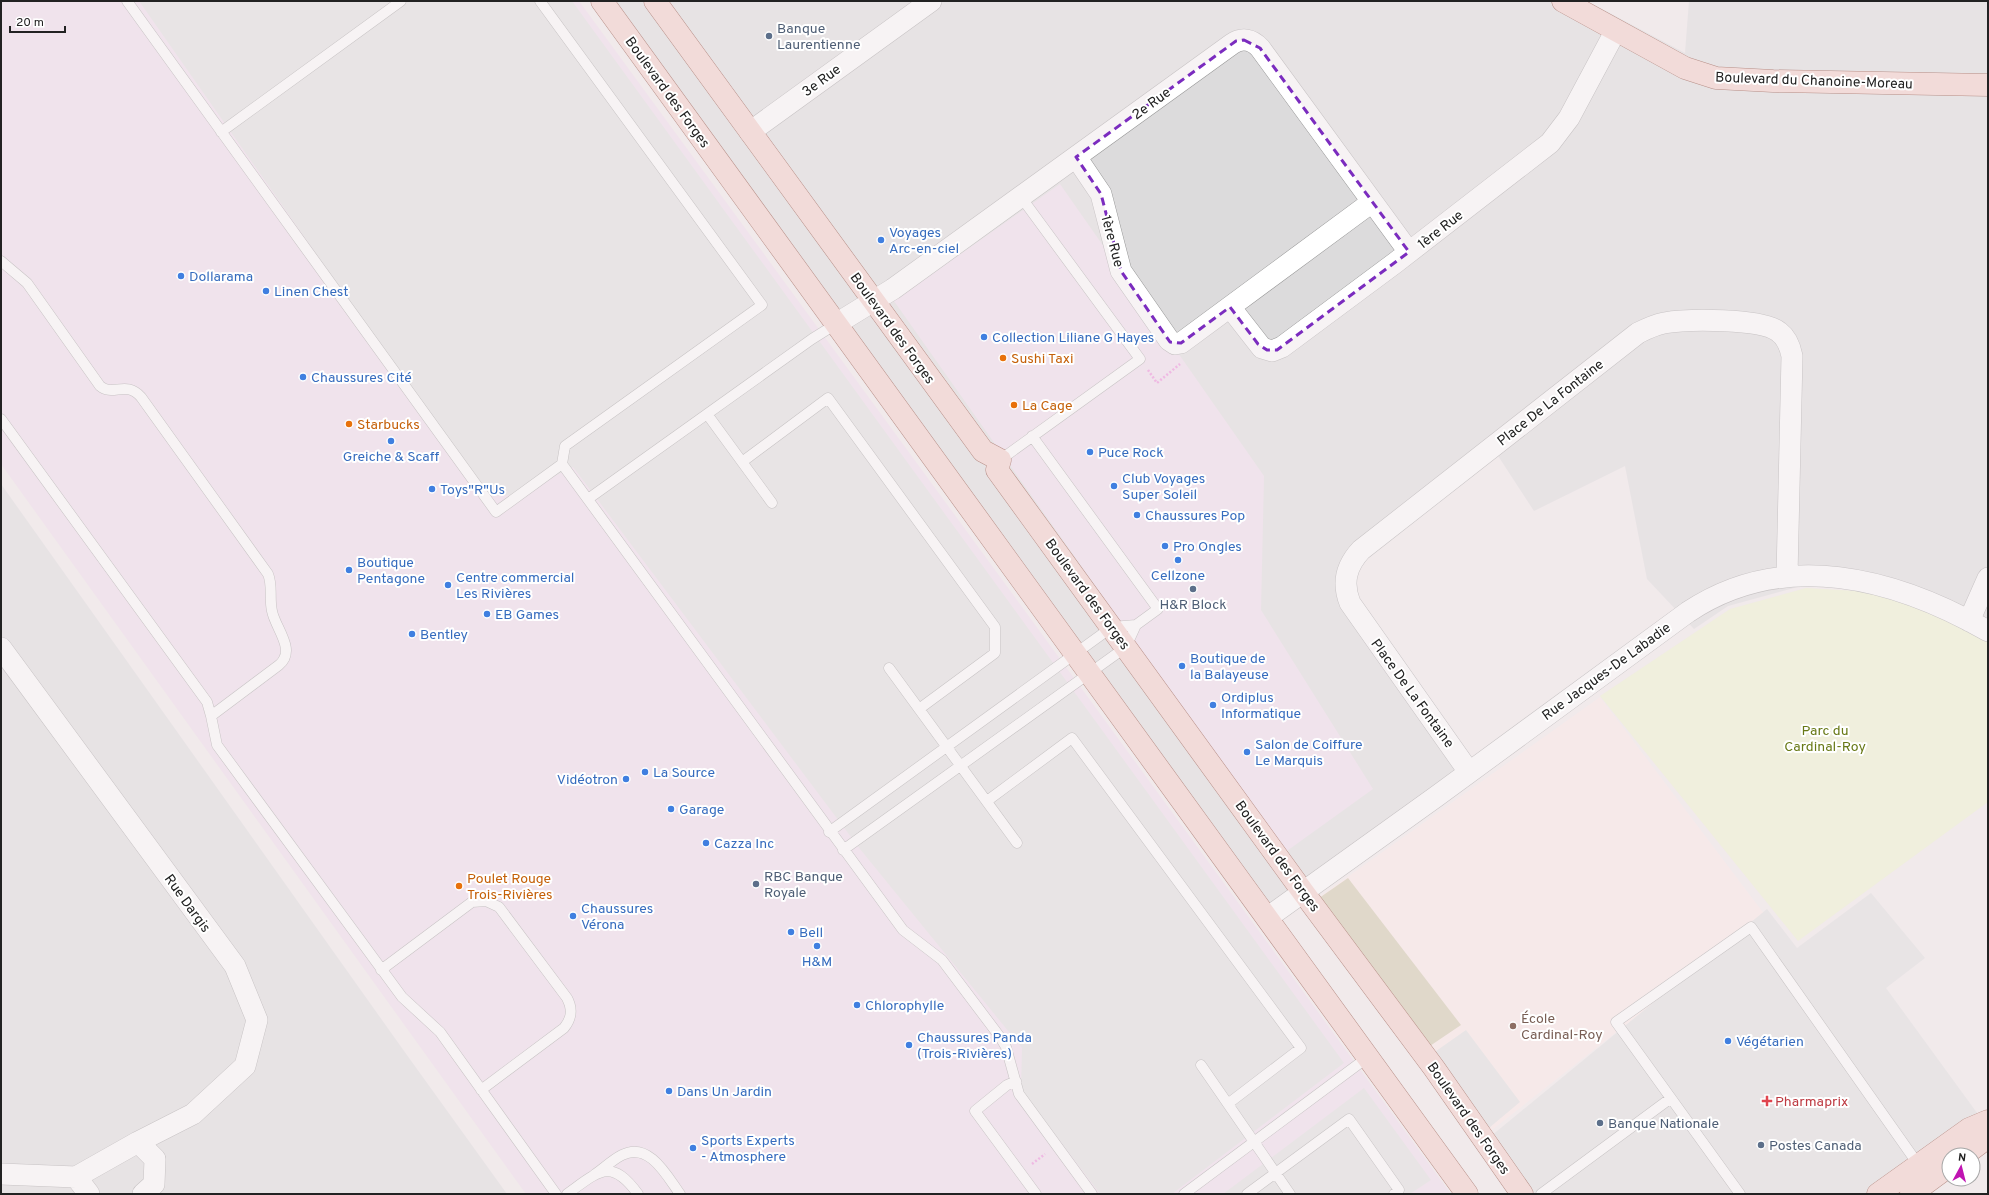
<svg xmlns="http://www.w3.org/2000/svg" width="1989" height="1195" font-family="Overpass,sans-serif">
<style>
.residential{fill:#dcdbdc}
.commercial{fill:#f0dbed}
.education{fill:#fde9e7}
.forest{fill:#ccc3a2}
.park{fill:#eff5cc}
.parking{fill:#dedede}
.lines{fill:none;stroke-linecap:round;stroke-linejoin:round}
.lane-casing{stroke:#969696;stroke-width:11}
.street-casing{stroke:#969696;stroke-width:22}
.secondary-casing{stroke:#722310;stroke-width:23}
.path{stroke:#ed7ed9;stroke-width:2.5;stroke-dasharray:2 2;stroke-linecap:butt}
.lane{stroke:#fff;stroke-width:10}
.street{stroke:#fff;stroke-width:21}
.secondary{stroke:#f4cbc4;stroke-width:22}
.marked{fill:none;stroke:#7b2cbf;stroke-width:3;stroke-dasharray:8 5;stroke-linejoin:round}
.service-dot{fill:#5c6f8a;stroke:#fff;stroke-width:1.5}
.shop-dot{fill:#3f7fe0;stroke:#fff;stroke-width:1.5}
.food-dot{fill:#e8710a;stroke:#fff;stroke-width:1.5}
.education-dot{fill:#8d6e63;stroke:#fff;stroke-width:1.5}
.health-dot{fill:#e0444e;stroke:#fff;stroke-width:1.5}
.labels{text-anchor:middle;stroke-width:4;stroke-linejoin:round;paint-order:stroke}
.service-label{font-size:14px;fill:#4e5e75;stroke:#fff;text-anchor:start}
.street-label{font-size:14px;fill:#222;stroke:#fff}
.shop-label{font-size:14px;fill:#366cbe;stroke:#fff;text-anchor:start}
.food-label{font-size:14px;fill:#c56008;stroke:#fff;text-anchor:start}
.park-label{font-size:14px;fill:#687917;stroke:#fff}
.education-label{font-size:14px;fill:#785e54;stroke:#fff;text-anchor:start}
.health-label{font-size:14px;fill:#be3a42;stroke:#fff;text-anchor:start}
</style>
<rect width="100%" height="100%" fill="#f1eaeb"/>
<!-- residential -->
<path class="residential" d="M610,1H1587L1685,53L1689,1H1988V625L1876,590L1805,585L1728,606L1694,629L1647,579L1625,466L1534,511L1489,442L1346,559L1338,598L1465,765L1260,918Z
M1,484L404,1051L507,1194H1Z"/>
<!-- commercial -->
<path class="commercial" d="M1,1H579L1451,1194H526L1,464Z
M1060,184L1264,476L1261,610L1373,789L1284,853L894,301Z"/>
<!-- education -->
<path class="education" d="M1600,697L1765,915L1483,1137L1311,903Z"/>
<!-- forest -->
<path class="forest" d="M1348,878L1461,1025L1421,1052L1312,903Z"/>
<!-- park -->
<path class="park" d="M1806,588L1875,592L1988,630V802L1798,941L1600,696L1730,609Z"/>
<!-- parking -->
<path class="parking" d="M139,1H572L1344,1063L1172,1194H1100L1021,1089L1022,1048L860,849L573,467L516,495L486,496Z
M1871,893L1925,958L1886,988L1988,1128L1967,1155H1949L1913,1194H1524L1485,1141L1767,909L1797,948Z
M1466,1030L1520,1102L1483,1133L1429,1056Z
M1364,1088L1431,1180L1410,1194H1223Z"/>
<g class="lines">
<defs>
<path id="lane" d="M127,1L496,512L562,464L565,446L762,305L540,1
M221,132L401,1
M1,261L27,283L100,386C113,397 126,380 141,397L268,574C273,586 269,598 272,611C275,628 297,650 279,665L211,716L217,745L402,997L440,1032L556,1194
M707,414L772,503
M1,419L207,702L211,716
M1000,460L1140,359L1021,197
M742,462L828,398L995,627V653L919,709
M562,464L903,930L942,960L1000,1037L1006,1047L1019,1094L1092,1194
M588,499L812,339L836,324
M889,668L1017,843
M987,801L1072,738L1301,1048L1229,1103
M829,832L1112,627L1136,625
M843,850L1126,647L1136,625L1158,609L1032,436
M381,970L472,902L486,901L499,907L567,998C573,1009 572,1018 564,1028L481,1090
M1201,1065L1290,1194
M1016,1081L1007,1085L975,1111L1036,1194
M594,1175C603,1169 612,1160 622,1155C649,1141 667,1176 680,1194
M567,1194C599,1171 611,1157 638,1194
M1184,1194L1368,1057
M1247,1194L1349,1119L1399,1190L1394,1194
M1541,1194L1671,1098
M1740,1194L1616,1022L1751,927L1920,1167"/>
<path id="street" d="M750,132L931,1
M1076,157L1101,194L1121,271L1169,340L1175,344L1181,343L1372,202
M1230,307L1262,348L1272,351L1282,347L1395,263L1550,143L1569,118L1616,30
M836,324L893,289L1232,44C1242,37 1252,39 1260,48L1409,252
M1969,621L1988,578
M1,648L235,966L257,1020L245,1066L193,1114L138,1142L76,1177L1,1174
M1469,772L1350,603C1342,583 1346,566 1361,550L1638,333C1646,329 1654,325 1664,323C1687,319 1762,318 1779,332C1787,338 1790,346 1792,356L1787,576
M1267,918L1437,796L1688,612C1784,548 1895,578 1988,631
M138,1142L155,1159L154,1184L143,1194
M76,1177L89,1194"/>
<path id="secondary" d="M602,1L1467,1194
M655,1L983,451L1000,460L997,470L1303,892L1434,1068L1522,1194
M1563,1L1685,68L1716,78L1773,81L1988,85
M1964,1155L1980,1143L1988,1134
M1878,1194L1969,1129L1988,1121
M1911,1194L1949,1166"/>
</defs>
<!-- lane casing -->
<use href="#lane" class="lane-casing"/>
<!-- street casing -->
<use href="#street" class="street-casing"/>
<!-- secondary casing -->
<use href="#secondary" class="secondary-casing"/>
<!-- path -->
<path class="path" d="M1148,370L1157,383L1180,364
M1032,1164L1045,1154"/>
<!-- lane -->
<use href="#lane" class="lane"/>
<!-- street -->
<use href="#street" class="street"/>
<!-- secondary -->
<use href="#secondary" class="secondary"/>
</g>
<!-- marked area -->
<path d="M0 0H1989V1195H0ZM1244,40L1260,48L1409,252L1277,350H1267L1258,344L1230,307L1181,343L1170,342L1121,271L1101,194L1076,157L1236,41Z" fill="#f1eaeb" fill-opacity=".55" fill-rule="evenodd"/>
<path class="marked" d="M1244,40L1260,48L1409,252L1277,350H1267L1258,344L1230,307L1181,343L1170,342L1121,271L1101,194L1076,157L1236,41Z"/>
<!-- markers -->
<g class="service-dot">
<circle cx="769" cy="36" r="4"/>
<circle cx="1193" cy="589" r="4"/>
<circle cx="756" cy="884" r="4"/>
<circle cx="1600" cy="1123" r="4"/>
<circle cx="1761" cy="1145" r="4"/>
</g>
<g class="shop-dot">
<circle cx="881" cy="240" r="4"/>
<circle cx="181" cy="276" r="4"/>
<circle cx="266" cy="291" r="4"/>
<circle cx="984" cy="337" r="4"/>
<circle cx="303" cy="377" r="4"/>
<circle cx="391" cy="441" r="4"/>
<circle cx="1090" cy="452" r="4"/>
<circle cx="1114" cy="486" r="4"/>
<circle cx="432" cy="489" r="4"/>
<circle cx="1137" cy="515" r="4"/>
<circle cx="1165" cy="546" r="4"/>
<circle cx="1178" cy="560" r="4"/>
<circle cx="349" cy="570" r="4"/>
<circle cx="448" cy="585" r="4"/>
<circle cx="487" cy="614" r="4"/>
<circle cx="412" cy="634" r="4"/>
<circle cx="1182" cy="666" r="4"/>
<circle cx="1213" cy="705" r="4"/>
<circle cx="1247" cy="752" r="4"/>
<circle cx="645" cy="772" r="4"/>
<circle cx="626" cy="779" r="4"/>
<circle cx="671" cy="809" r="4"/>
<circle cx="706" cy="843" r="4"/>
<circle cx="573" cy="916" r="4"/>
<circle cx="791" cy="932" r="4"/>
<circle cx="817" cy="946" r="4"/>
<circle cx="857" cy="1005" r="4"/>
<circle cx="1728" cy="1041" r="4"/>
<circle cx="909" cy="1045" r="4"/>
<circle cx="669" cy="1091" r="4"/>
<circle cx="693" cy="1148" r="4"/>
</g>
<g class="food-dot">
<circle cx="1003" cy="358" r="4"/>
<circle cx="1014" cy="405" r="4"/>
<circle cx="349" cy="424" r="4"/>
<circle cx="459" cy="886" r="4"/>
</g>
<circle class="education-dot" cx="1513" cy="1026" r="4"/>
<path class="health-dot" d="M1765 1095h4v4h4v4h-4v4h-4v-4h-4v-4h4z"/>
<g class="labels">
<!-- service labels -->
<g class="service-label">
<text x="777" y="33">Banque<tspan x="777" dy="16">Laurentienne</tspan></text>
<text x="1193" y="609" text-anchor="middle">H&amp;R Block</text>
<text x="764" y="881">RBC Banque<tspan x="764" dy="16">Royale</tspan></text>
<text x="1608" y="1128">Banque Nationale</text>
<text x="1769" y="1150">Postes Canada</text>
</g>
<!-- street labels -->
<g class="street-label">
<text transform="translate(821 80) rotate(-36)" y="5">3e Rue</text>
<text transform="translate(1814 80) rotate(2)" y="5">Boulevard du Chanoine-Moreau</text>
<text transform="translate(668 92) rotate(54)" y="5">Boulevard des Forges</text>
<text transform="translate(1151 103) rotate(-36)" y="5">2e Rue</text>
<text transform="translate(1440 229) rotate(-38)" y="5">1ère Rue</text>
<text transform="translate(1113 241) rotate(75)" y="5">1ère Rue</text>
<text transform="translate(893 328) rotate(54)" y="5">Boulevard des Forges</text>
<text transform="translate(1550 402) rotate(-38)" y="5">Place De La Fontaine</text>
<text transform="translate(1088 594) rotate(54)" y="5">Boulevard des Forges</text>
<text transform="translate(1606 671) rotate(-36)" y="5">Rue Jacques-De Labadie</text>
<text transform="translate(1413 693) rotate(54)" y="5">Place De La Fontaine</text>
<text transform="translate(1278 856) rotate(54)" y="5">Boulevard des Forges</text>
<text transform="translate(188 903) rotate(54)" y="5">Rue Dargis</text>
<text transform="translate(1469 1118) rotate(55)" y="5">Boulevard des Forges</text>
</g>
<!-- shop labels -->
<g class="shop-label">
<text x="889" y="237">Voyages<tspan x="889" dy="16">Arc-en-ciel</tspan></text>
<text x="189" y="281">Dollarama</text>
<text x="274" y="296">Linen Chest</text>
<text x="992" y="342">Collection Liliane G Hayes</text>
<text x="311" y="382">Chaussures Cité</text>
<text x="1098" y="457">Puce Rock</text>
<text x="391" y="461" text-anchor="middle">Greiche &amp; Scaff</text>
<text x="1122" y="483">Club Voyages<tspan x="1122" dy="16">Super Soleil</tspan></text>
<text x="440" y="494">Toys"R"Us</text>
<text x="1145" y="520">Chaussures Pop</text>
<text x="1173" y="551">Pro Ongles</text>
<text x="357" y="567">Boutique<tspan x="357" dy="16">Pentagone</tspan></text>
<text x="1178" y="580" text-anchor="middle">Cellzone</text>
<text x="456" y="582">Centre commercial<tspan x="456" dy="16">Les Rivières</tspan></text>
<text x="495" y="619">EB Games</text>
<text x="420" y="639">Bentley</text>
<text x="1190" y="663">Boutique de<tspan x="1190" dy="16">la Balayeuse</tspan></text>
<text x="1221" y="702">Ordiplus<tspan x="1221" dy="16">Informatique</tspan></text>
<text x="1255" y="749">Salon de Coiffure<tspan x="1255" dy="16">Le Marquis</tspan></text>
<text x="653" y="777">La Source</text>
<text x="618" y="784" text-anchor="end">Vidéotron</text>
<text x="679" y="814">Garage</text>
<text x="714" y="848">Cazza Inc</text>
<text x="581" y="913">Chaussures<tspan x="581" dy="16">Vérona</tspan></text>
<text x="799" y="937">Bell</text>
<text x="817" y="966" text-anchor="middle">H&amp;M</text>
<text x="865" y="1010">Chlorophylle</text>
<text x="917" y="1042">Chaussures Panda<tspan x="917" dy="16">(Trois-Rivières)</tspan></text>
<text x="1736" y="1046">Végétarien</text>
<text x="677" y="1096">Dans Un Jardin</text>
<text x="701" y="1145">Sports Experts<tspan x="701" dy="16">- Atmosphere</tspan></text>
</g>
<!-- food labels -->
<g class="food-label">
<text x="1011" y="363">Sushi Taxi</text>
<text x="1022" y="410">La Cage</text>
<text x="357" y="429">Starbucks</text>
<text x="467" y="883">Poulet Rouge<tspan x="467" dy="16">Trois-Rivières</tspan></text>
</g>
<!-- park labels -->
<g class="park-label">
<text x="1825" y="735">Parc du<tspan x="1825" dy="16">Cardinal-Roy</tspan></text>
</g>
<!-- education labels -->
<g class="education-label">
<text x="1521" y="1023">École<tspan x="1521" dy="16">Cardinal-Roy</tspan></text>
</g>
<!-- health labels -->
<g class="health-label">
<text x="1775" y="1106">Pharmaprix</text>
</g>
</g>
<!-- border -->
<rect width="1989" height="1195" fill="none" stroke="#222222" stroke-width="4"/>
<!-- north arrow -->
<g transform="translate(1961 1167) rotate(7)"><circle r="19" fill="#ffffff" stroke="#a7a7a7"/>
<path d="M0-3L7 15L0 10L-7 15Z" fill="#c014b2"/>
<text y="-6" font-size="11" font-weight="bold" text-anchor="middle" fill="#222222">N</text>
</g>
<!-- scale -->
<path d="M10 26v6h55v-6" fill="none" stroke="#222222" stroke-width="2"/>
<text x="16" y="26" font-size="12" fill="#222222" stroke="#ffffff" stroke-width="3" paint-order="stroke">20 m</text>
</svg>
